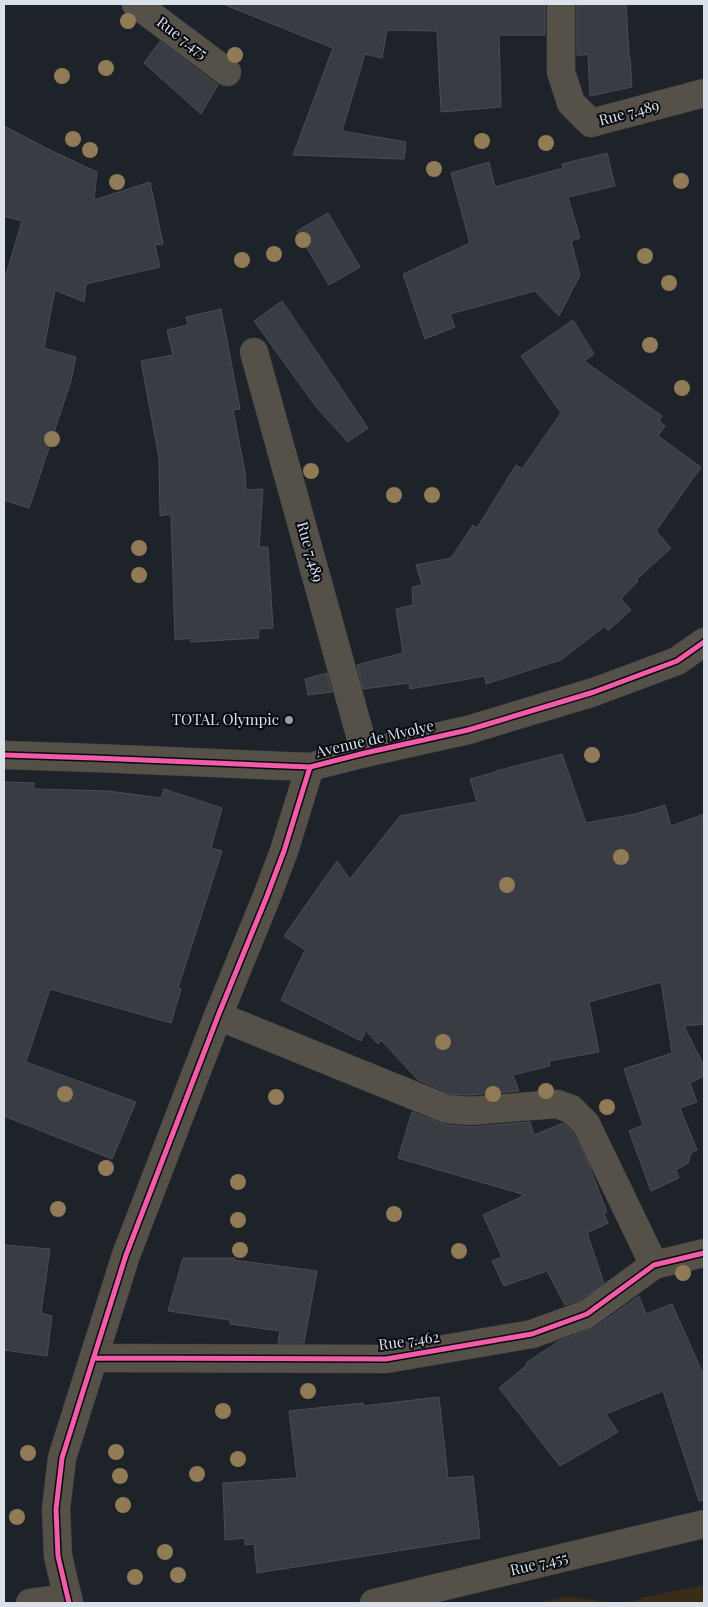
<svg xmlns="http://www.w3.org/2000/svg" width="708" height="1607" font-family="'Playfair Display',serif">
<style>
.green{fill:#3a2d17}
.building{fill:#393d43;stroke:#4a4d54}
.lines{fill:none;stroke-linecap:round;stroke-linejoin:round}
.minor-casing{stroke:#393e43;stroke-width:29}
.tertiary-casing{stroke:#393e43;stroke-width:29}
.minor{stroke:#555148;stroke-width:28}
.tertiary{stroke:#555148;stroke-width:28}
.cycleway-casing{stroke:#070b10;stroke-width:8}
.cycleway{stroke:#f35aa7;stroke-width:5}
.tree{fill:#907b56}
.poi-dot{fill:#999ea6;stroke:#070b10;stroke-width:2}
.labels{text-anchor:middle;stroke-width:4;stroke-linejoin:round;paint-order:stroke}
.street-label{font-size:15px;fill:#dbe1ea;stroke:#070b10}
.poi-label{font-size:15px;fill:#dbe1ea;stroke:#070b10;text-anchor:end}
</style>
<rect width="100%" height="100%" fill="#1e2229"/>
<!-- green -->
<path class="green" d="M704,1585V1603H626L645,1597Z
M568,1596L613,1603H539Z"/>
<!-- building -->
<path class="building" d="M226,4H545V35H499L501,107L441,112L437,31L387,30L382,58L365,54L342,131L406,142L404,159L293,155L333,48L225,5Z
M577,4H626L629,57H630L632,87L590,96L588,54L577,56Z
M160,41L218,85L201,114L144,63Z
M4,126L52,151L97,172L94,200L150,182L163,244L155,245L160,267L86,284L84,302L55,290L44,348L76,357L71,381L29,508L4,500V281L22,221L4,216Z
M607,153L615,186L568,197L580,238L571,241L580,275L559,316L535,291L450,314L455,327L425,339L403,274L470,243L451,173L489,162L495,187L563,168L562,164Z
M328,213L360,267L329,285L297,231Z
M282,301L368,428L348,442L317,408L254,321Z
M221,309L240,409L233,410L245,472L246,490L263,489L259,547H268L273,628L258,629L259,638L191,642L190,638L175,640L171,514L160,516L159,458L141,361L173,355L167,330L188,325L186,317Z
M573,320L594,354L584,361L662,416L659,421L665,426L658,436L701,467L656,531L671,548L636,580L638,581L621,599L631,610L608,631L605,626L561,660L486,684L485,676L410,689L409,683L363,689L357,665L403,653L396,609L413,605L412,587L422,585L416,565L451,558L473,525L477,528L516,465L522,469L561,413L521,356Z
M327,673L332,692L308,695L305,679Z
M562,754L586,823L635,814L665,805L671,826L704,814V1024L684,1026L704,1066V1076L690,1083L697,1102L680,1108L697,1150L691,1153L688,1163L676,1170L679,1178L651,1191L629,1131L643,1125L624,1069L672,1053L661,982L589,1002L599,1052L549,1061L550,1066L513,1075L519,1091L471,1095L451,1094L418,1080L381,1040L378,1044L366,1031L361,1041L281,1000L305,950L284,936L337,861L350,879L400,816L477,802L470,779L496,772V771Z
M4,782L34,783V789L108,791L161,798L164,789L222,808L211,848L222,851L178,988L181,989L171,1023L50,989L26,1062L136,1102L112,1159L4,1116Z
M412,1112L446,1125L472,1127L530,1122L534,1135L563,1123L573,1133L588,1163L607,1212L604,1214L608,1223L587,1233L604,1283L580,1300L565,1305L547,1271L504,1286L492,1261L502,1257L483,1215L525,1195L398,1158Z
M4,1245L50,1249L41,1313L52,1316L47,1356L4,1350Z
M183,1258H235L234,1260L317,1271L304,1343H278L280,1331L230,1324V1320L168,1311Z
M639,1296L646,1314L672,1304L704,1376V1500L699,1501L663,1391L606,1414L618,1432L560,1466L499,1388L527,1365L526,1363L559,1341L596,1327Z
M439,1397L448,1478L473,1476L480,1538L257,1573L254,1544L245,1545V1538L225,1540L223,1483L297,1478L289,1411L363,1403V1406Z"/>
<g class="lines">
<defs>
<path id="minor" d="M136,4L227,72
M561,4V72L571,103L591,123L704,93
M254,352L365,753
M218,1016L447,1109L471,1111L557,1104L571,1109L586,1124L654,1265
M95,1358L386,1359L532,1334L587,1314L654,1265L704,1253
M30,1603L68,1598
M374,1603L704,1524"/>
<path id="tertiary" d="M4,755L95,758L310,767L365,753L468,730L594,692L677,661L704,642
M69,1603L58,1556L56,1509L62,1458L126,1255L218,1016L267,896L284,851L310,767"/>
</defs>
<!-- minor casing -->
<use href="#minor" class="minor-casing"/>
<!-- tertiary casing -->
<use href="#tertiary" class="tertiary-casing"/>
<!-- minor -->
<use href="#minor" class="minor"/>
<!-- tertiary -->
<use href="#tertiary" class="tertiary"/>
<defs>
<path id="cycleway" d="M4,755L95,758L310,767L365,753L468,730L594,692L677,661L704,642
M95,1358L386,1359L532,1334L587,1314L654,1265L704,1253
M69,1603L58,1556L56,1509L62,1458L126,1255L218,1016L267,896L284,851L310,767"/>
</defs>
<!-- cycleway casing -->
<use href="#cycleway" class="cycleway-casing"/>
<!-- cycleway -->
<use href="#cycleway" class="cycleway"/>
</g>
<!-- trees -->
<g class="tree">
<circle cx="128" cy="21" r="8"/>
<circle cx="235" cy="55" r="8"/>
<circle cx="106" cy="68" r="8"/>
<circle cx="62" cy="76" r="8"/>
<circle cx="73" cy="139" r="8"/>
<circle cx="482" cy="141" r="8"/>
<circle cx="546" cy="143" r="8"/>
<circle cx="90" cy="150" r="8"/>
<circle cx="434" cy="169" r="8"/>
<circle cx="681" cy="181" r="8"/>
<circle cx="117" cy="182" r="8"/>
<circle cx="303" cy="240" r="8"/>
<circle cx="274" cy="254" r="8"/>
<circle cx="645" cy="256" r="8"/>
<circle cx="242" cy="260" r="8"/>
<circle cx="669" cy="283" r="8"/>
<circle cx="650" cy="345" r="8"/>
<circle cx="682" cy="388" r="8"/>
<circle cx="52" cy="439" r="8"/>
<circle cx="311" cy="471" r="8"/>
<circle cx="394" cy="495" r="8"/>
<circle cx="432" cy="495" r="8"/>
<circle cx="139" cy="548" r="8"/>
<circle cx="139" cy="575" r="8"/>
<circle cx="592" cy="755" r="8"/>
<circle cx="621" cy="857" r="8"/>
<circle cx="507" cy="885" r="8"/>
<circle cx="443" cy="1042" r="8"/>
<circle cx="546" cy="1091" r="8"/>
<circle cx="65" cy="1094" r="8"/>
<circle cx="493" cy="1094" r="8"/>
<circle cx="276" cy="1097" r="8"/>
<circle cx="607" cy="1107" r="8"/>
<circle cx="106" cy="1168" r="8"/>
<circle cx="238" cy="1182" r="8"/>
<circle cx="58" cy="1209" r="8"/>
<circle cx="394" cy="1214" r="8"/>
<circle cx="238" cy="1220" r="8"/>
<circle cx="240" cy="1250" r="8"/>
<circle cx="459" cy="1251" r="8"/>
<circle cx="683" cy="1273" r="8"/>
<circle cx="308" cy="1391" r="8"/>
<circle cx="223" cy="1411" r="8"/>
<circle cx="116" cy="1452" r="8"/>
<circle cx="28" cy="1453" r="8"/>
<circle cx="238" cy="1459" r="8"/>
<circle cx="197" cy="1474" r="8"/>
<circle cx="120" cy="1476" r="8"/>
<circle cx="123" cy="1505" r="8"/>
<circle cx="17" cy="1517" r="8"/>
<circle cx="165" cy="1552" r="8"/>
<circle cx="178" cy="1575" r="8"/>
<circle cx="135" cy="1577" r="8"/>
</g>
<!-- markers -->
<circle class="poi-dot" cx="289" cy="720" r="5"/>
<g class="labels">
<!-- street labels -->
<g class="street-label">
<text transform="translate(182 38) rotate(37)" y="5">Rue 7.475</text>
<text transform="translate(629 113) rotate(-15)" y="5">Rue 7.489</text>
<text transform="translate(310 552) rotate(74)" y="5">Rue 7.489</text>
<text transform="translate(375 739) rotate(-13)" y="5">Avenue de Mvolye</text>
<text transform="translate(409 1341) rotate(-8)" y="5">Rue 7.462</text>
<text transform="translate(539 1564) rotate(-13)" y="5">Rue 7.455</text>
</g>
<!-- poi labels -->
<g class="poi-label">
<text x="279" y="725">TOTAL Olympic</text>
</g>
</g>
<!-- border -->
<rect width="708" height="1607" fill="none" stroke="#dbe1ea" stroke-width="10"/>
</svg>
